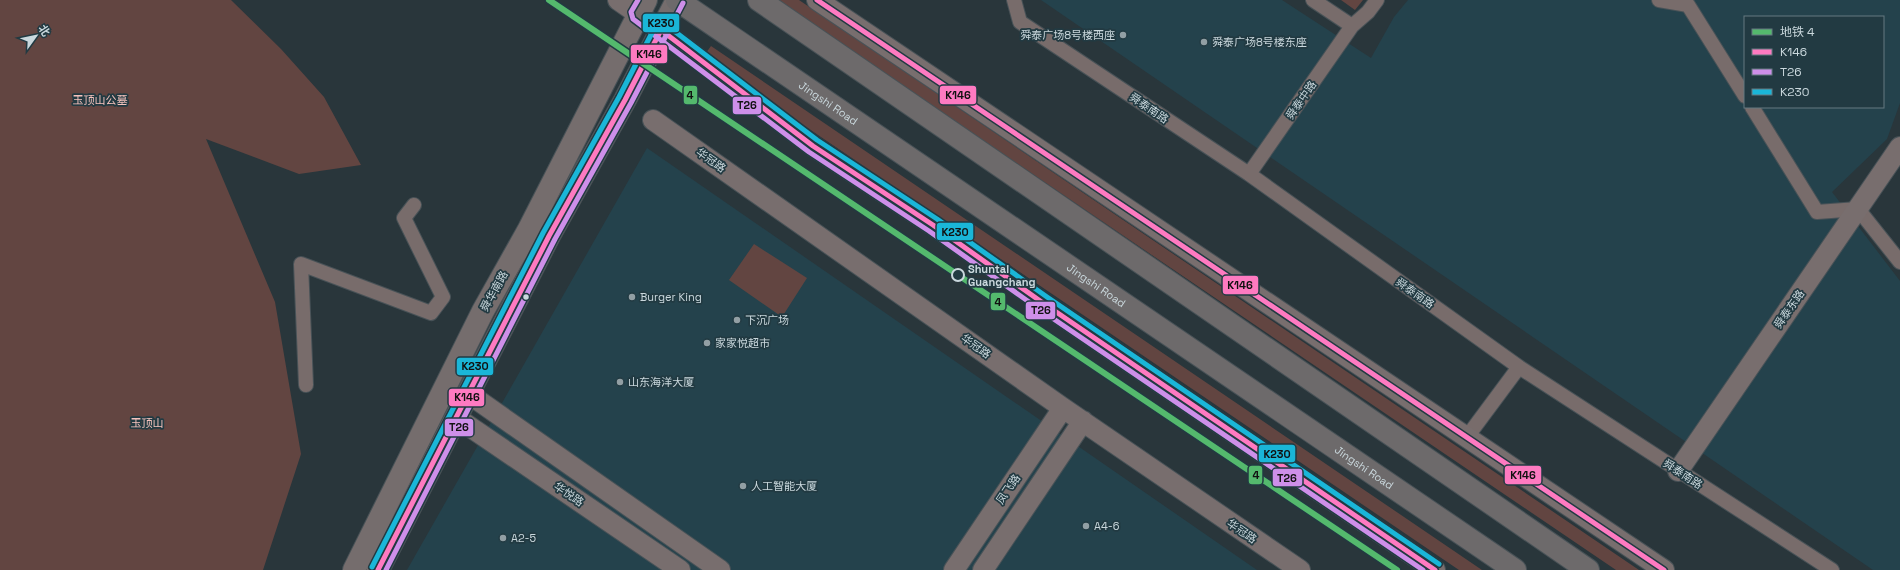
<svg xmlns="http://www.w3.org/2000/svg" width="1900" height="570" font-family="'Space Grotesk','Noto Sans SC',sans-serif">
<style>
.built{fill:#24424c;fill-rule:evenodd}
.green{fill:#624541}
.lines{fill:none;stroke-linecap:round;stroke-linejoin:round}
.street-casing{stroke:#485257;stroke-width:16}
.secondary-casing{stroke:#485257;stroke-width:22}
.primary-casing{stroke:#485257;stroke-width:24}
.highway-casing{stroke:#485257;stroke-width:24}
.street{stroke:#786c6b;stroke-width:14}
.secondary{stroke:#786e6e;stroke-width:20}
.primary{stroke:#756d6d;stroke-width:22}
.highway{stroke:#6d6a6b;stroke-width:22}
.bus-1-casing{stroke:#223a42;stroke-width:8}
.bus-2-casing{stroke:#223a42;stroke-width:8}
.bus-3-casing{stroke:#223a42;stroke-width:8}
.bus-1{stroke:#fe7ac1;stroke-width:5}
.bus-2{stroke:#ce8fe9;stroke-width:5}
.bus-3{stroke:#1ab6d8;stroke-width:5}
.metro-1-casing{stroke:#223a42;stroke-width:9}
.metro-1{stroke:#54b96d;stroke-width:6}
.poi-dot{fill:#929fa4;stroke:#223a42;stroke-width:1.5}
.stop-dot{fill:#223a42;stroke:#cad8dd;stroke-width:2}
.bus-dot{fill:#cad8dd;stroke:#223a42;stroke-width:1.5}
.labels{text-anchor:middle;stroke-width:3.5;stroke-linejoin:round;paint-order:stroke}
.poi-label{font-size:11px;fill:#cad8dd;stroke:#223a42;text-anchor:start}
.park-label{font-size:11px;fill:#f6c3bd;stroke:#223a42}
.street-label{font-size:11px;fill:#cad8dd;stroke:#223a42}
.stop-label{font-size:11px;font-weight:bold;fill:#cad8dd;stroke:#223a42;text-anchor:start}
.line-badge{stroke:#223a42;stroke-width:1.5}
.pale-badge-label{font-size:11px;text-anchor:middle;font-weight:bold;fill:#111}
</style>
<rect width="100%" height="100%" fill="#29363b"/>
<!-- built -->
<path class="built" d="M1041,0H1282L1371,58L1394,17L1408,0H1900V103L1887,139L1832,192L1900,281V570H1873ZM1745,17H1883V107H1745Z
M647,148L1257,570H407Z"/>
<!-- green -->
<path class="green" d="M0,0H231L281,49L324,97L361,165L299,174L206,139L275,302L301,454L263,570H0Z
M776,0H799L1639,570H1616Z
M1341,0H1363L1355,10Z
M711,46L1482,570H1459L703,57Z
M754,244L807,278L782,317L729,280Z"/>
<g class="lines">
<defs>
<path id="street" d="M1014,0L1020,22L1249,174L1519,367L1832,570
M1313,0L1352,26L1368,12L1377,0
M1659,0L1688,5L1745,96
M1752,107L1817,212L1858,209L1900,262
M1249,174L1352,26
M306,385L301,264L431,313L443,297L404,218L414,205
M1467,437L1519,367"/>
<path id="secondary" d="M618,0L661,30L813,146L933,225L1043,303L1435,570
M817,0L1664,570
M653,120L1063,408L1300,570
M469,394L720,570
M457,418L680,570
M1678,471L1900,147
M954,570L1063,408
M983,570L1083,421"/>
<path id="primary" d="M354,570L483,311L529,229L646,0
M378,570L549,236L625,100L677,0"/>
<g id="highway">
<path id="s1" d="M677,0L1515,570"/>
<path d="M759,0L1588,570"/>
</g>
</defs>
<!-- street casing -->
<use href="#street" class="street-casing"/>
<!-- secondary casing -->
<use href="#secondary" class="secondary-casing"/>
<!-- primary casing -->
<use href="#primary" class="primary-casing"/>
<!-- highway casing -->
<use href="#highway" class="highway-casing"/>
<!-- street -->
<use href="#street" class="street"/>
<!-- secondary -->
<use href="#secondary" class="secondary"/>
<!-- primary -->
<use href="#primary" class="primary"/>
<!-- highway -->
<use href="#highway" class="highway"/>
<defs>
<path id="bus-1" d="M817,0L1664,570
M378,570L549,236L625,100L661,30L813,146L933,225L1043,303L1435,570"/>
<path id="bus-2" d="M638,0L631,12L633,19L809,152L929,231L1039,309L1423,570
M386,570L555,239L631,103L683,3"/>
<path id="bus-3" d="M372,567L543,233L619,97L655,27L661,23L665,24L817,140L937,219L1047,297L1439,564"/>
</defs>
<!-- bus-1 casing -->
<use href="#bus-1" class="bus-1-casing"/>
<!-- bus-2 casing -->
<use href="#bus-2" class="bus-2-casing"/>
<!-- bus-3 casing -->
<use href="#bus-3" class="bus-3-casing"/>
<!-- bus-1 -->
<use href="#bus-1" class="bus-1"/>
<!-- bus-2 -->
<use href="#bus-2" class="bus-2"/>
<!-- bus-3 -->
<use href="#bus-3" class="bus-3"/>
<defs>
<path id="metro-1" d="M549,0L1397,570"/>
</defs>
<!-- metro-1 casing -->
<use href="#metro-1" class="metro-1-casing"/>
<!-- metro-1 -->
<use href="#metro-1" class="metro-1"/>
</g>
<!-- markers -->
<g class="poi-dot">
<circle cx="1123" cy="35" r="4"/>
<circle cx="1204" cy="42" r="4"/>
<circle cx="632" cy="297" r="4"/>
<circle cx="737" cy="320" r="4"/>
<circle cx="707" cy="343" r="4"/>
<circle cx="620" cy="382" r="4"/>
<circle cx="743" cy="486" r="4"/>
<circle cx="1086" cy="526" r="4"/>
<circle cx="503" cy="538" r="4"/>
</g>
<circle class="stop-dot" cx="958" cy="275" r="6"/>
<circle class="bus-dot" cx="526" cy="297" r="3.5"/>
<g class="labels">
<!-- poi labels -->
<g class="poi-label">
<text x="1115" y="39" text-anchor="end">舜泰广场8号楼西座</text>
<text x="1212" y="46">舜泰广场8号楼东座</text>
<text x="640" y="301">Burger King</text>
<text x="745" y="324">下沉广场</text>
<text x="715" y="347">家家悦超市</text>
<text x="628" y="386">山东海洋大厦</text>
<text x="751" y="490">人工智能大厦</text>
<text x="1094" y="530">A4-6</text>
<text x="511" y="542">A2-5</text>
</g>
<!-- park labels -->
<g class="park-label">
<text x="100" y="104">玉顶山公墓</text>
<text x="147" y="427">玉顶山</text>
</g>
<!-- street labels -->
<g class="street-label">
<text transform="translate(1301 100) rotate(-55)" y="4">舜泰中路</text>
<text dy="4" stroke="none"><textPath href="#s1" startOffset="183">Jingshi Road</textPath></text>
<text transform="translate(1149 108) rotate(34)" y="4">舜泰南路</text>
<text transform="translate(711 160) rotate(35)" y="4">华冠路</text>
<text dy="4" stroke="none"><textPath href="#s1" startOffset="507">Jingshi Road</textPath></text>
<text transform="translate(494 291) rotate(-61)" y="4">舜华南路</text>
<text transform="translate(1415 293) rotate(35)" y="4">舜泰南路</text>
<text transform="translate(1789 309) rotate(-55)" y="4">舜泰东路</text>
<text transform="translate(976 346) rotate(35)" y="4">华冠路</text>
<text dy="4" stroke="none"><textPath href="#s1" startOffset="831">Jingshi Road</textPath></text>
<text transform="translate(1683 474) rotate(33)" y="4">舜泰南路</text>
<text transform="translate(1008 489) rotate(-56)" y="4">凤飞路</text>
<text transform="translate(569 494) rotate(34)" y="4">华悦路</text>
<text transform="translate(1242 531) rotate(34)" y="4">华冠路</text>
</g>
<!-- stop labels -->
<g class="stop-label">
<text x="968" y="273">Shuntai<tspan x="968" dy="13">Guangchang</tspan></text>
</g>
</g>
<g class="line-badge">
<rect x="642" y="13" width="38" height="20" rx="4" fill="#1ab6d8"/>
<rect x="630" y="44" width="38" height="20" rx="4" fill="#fe7ac1"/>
<rect x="939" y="85" width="38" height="20" rx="4" fill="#fe7ac1"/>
<rect x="683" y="85" width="15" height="20" rx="4" fill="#54b96d"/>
<rect x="732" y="96" width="30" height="19" rx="4" fill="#ce8fe9"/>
<rect x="936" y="222" width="38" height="19" rx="4" fill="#1ab6d8"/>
<rect x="1222" y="275" width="37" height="20" rx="4" fill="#fe7ac1"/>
<rect x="990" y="292" width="16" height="19" rx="4" fill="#54b96d"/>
<rect x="1025" y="301" width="31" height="19" rx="4" fill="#ce8fe9"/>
<rect x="456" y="357" width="38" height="19" rx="4" fill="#1ab6d8"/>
<rect x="448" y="388" width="37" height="19" rx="4" fill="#fe7ac1"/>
<rect x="444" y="418" width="30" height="19" rx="4" fill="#ce8fe9"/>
<rect x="1258" y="444" width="38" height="19" rx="4" fill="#1ab6d8"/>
<rect x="1504" y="465" width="38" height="20" rx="4" fill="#fe7ac1"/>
<rect x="1248" y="465" width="15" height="20" rx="4" fill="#54b96d"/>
<rect x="1272" y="468" width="31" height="19" rx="4" fill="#ce8fe9"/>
</g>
<g class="pale-badge-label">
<text x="661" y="27">K230</text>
<text x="649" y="58">K146</text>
<text x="958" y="99">K146</text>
<text x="690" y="99">4</text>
<text x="747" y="109">T26</text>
<text x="955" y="236">K230</text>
<text x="1240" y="289">K146</text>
<text x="998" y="306">4</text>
<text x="1041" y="314">T26</text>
<text x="475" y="370">K230</text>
<text x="467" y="401">K146</text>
<text x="459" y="431">T26</text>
<text x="1277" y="458">K230</text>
<text x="1523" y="479">K146</text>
<text x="1256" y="479">4</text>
<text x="1287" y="482">T26</text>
</g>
<!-- legend -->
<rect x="1744" y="16" width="140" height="92" fill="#223a42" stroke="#657980"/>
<rect x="1752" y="29" width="20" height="6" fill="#54b96d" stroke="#657980"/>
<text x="1780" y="36" font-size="12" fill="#cad8dd">地铁 4</text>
<rect x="1752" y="49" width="20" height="6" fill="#fe7ac1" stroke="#657980"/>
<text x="1780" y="56" font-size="12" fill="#cad8dd">K146</text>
<rect x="1752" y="69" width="20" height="6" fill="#ce8fe9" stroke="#657980"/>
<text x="1780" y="76" font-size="12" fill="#cad8dd">T26</text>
<rect x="1752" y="89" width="20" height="6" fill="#1ab6d8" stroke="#657980"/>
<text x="1780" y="96" font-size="12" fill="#cad8dd">K230</text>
<!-- north arrow -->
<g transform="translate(36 36) rotate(57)" stroke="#223a42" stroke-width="3" paint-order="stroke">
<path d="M0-3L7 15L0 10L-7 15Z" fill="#cad8dd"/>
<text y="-6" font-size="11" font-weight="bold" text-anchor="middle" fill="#cad8dd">北</text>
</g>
</svg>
